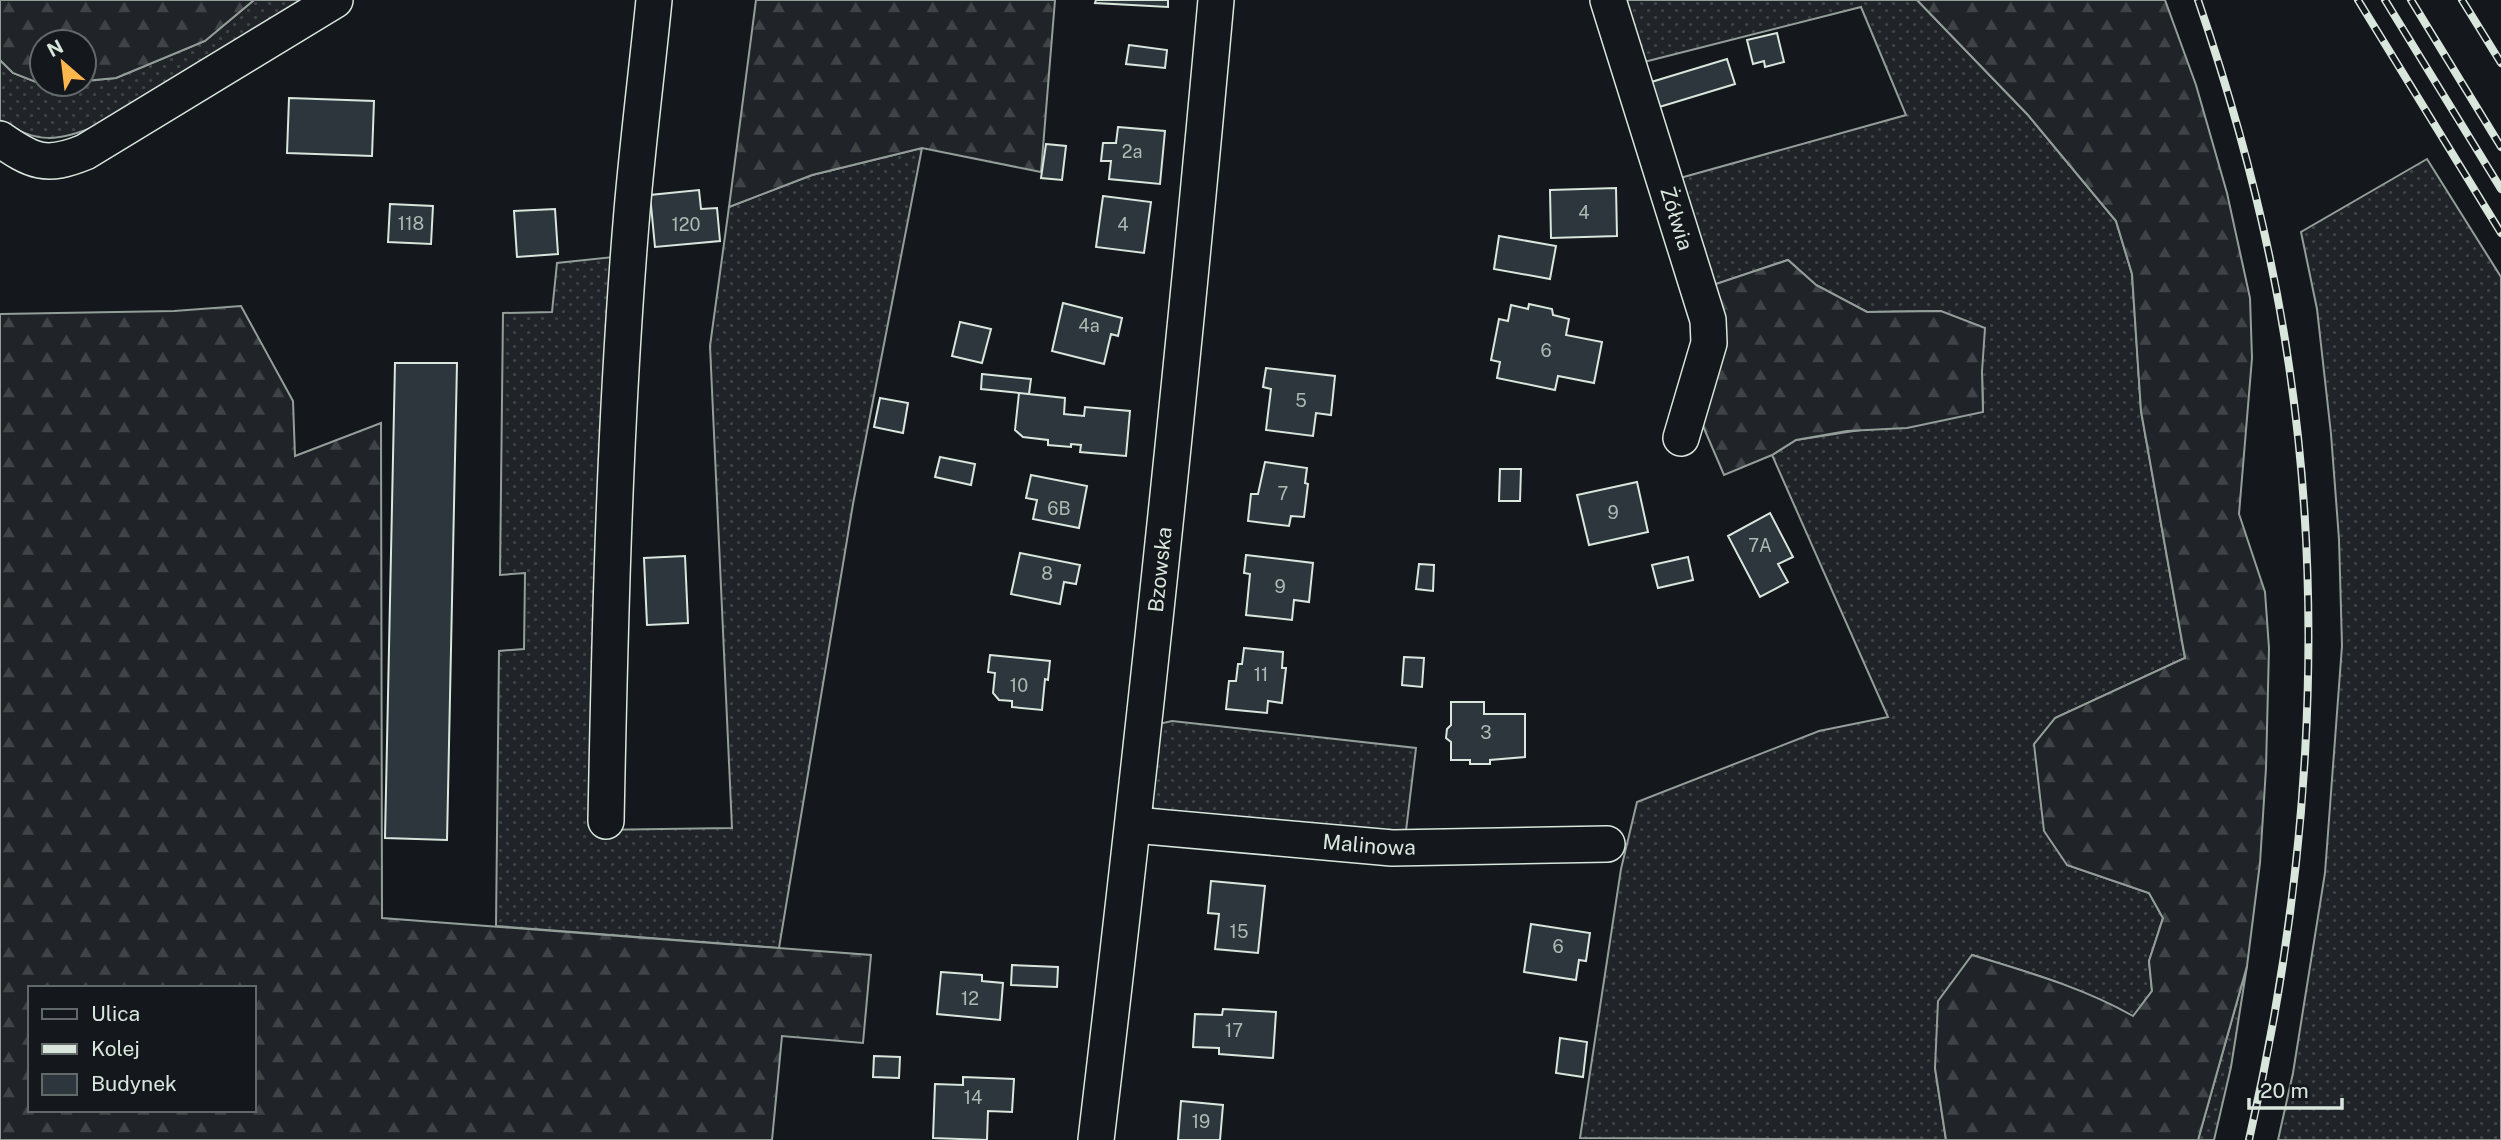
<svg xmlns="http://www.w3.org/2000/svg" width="2501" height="1140" font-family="'Public Sans',sans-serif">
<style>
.grass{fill:url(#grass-dots);stroke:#939e99;stroke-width:2}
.forest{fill:url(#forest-firs);stroke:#939e99;stroke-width:2;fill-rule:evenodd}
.building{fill:#2c363c;stroke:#d8e6dc;stroke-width:2}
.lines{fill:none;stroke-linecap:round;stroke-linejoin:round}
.minor-casing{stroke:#d8e6dc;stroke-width:38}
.minor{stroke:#14181c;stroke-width:35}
.rail-casing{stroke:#d8e6dc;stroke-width:8}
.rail{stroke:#14181c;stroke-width:5;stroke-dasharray:16;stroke-linecap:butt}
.labels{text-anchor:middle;stroke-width:5;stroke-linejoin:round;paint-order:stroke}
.number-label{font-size:18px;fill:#adbab4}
.street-label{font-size:21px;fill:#d8e6dc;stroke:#14181c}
</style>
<defs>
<pattern id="grass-dots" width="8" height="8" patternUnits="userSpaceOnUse" patternTransform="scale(1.75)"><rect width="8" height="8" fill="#202428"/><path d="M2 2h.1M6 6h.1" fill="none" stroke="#404447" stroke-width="1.8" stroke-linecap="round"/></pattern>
<pattern id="forest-firs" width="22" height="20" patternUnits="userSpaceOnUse" patternTransform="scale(1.75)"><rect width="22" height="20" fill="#202428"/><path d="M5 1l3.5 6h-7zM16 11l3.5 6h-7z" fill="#404447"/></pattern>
</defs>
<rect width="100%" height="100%" fill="#14181c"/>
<!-- grass -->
<path class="grass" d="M254,0H312L99,125C58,141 38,145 0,120V60L13,73L57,90L74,84H84V81L116,78L205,41Z
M1619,0H1917L2028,115L2116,221L2132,274L2141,411L2185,658L2055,718L2067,865L2149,893L2163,918L2149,961L2152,991L2133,1017C2082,987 2027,972 1972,955L1935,1068L1946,1140L1580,1138L1621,869L1637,802L1819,731L1888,717L1772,455L1796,440L1983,411L1982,372L1941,311L1867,312L1816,285L1788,260L1710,286L1673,180L1906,115L1861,7L1640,63Z
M922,148L853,504L779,948L496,926L499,651L524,649L525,573L500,575L503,313L552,312L557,263L613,257L594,602L593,830L732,828L710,346L729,207L812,175Z
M2427,159L2501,277V1140H2278L2293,1073L2325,873L2342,646L2339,539L2331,434L2317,309L2301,232Z
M1172,721L1416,748L1405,839L1154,810L1147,793L1154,725Z
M2247,966L2231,1067L2214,1140H2198Z"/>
<!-- forest -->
<path class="forest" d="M0,0H254L205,41L116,78L84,81V42H42V84H74L56,90L13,73L0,60Z
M756,0H1055L1041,172L922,148L812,175L729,207Z
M1917,0H2165L2196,85L2227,193L2250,298L2252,358L2239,514L2265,592L2269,648L2266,768L2260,863L2247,966L2198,1140H1946L1935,1068L1938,1001L1972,955C2027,972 2082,987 2133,1016L2152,991L2149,961L2163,918L2149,893L2067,865L2044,831L2034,744L2055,718L2185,658L2141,411L2132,274L2116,221L2028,115Z
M1788,260L1816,285L1867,312L1941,311L1985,328L1982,372L1983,412L1907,428L1847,431L1796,440L1772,455L1724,475L1703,426V411L1719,367L1726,330L1710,286Z
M241,306L293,401L295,456L381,423L382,918L871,955L863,1043L782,1036L772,1140H0V314L174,311ZM30,988H254V1110H30Z"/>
<!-- building -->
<path class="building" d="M1096,0H1168V7L1095,3Z
M1777,33L1784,62L1765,67L1764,61L1753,64L1747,40Z
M1129,45L1167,50L1165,68L1126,64Z
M1727,59L1735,84L1656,108L1648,83Z
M289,98L374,101L372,156L287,153Z
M1118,127L1165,131L1160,184L1109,179L1111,161H1101L1103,143H1116Z
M1046,144L1066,146L1062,180L1041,178Z
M1616,188L1617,236L1551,238L1550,190Z
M699,190L701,209L717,208L720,241L655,247L650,195Z
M1103,196L1151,202L1144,253L1096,247Z
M390,204L433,206L431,244L388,242Z
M555,209L558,254L517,257L514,211Z
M1499,236L1556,246L1550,279L1494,269Z
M1063,303L1122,318L1118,336L1111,334L1104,364L1052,351Z
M1529,304L1552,309L1553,315L1569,319L1566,335L1602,342L1594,383L1558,376L1555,390L1497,378L1500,362L1491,360L1499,319L1508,321L1511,305L1528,309Z
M960,322L991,329L982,363L952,356Z
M395,363H457L447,840L385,838Z
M1266,368L1335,376L1331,415L1316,413L1313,436L1266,430L1271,389L1263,387Z
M982,374L1031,379L1029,394L981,389Z
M1019,393L1065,398L1064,414L1084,416L1085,407L1130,411L1126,456L1080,452L1081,445L1071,444V447L1048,445V440L1023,437L1015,430Z
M880,398L908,403L903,433L874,427Z
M940,457L975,464L971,485L935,477Z
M1265,462L1307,468L1305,483L1308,484L1304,517L1291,516L1289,526L1248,521L1251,494H1258Z
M1500,469H1521L1520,501H1499Z
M1031,475L1087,486L1079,528L1033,519L1037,500L1026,498Z
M1637,482L1648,532L1589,545L1577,495Z
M1770,513L1793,557L1778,564L1788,582L1760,597L1728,536Z
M1020,553L1080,565L1076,584L1064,582L1060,604L1011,594Z
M1246,555L1313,563L1309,602L1294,600L1292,620L1246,615L1250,574L1244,573Z
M685,556L688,623L647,625L644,558Z
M1688,557L1693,580L1658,588L1652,565Z
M1419,564L1434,565L1433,591L1416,589Z
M1244,648L1283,652L1282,668H1286L1282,703L1268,701L1267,713L1226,709L1229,681H1236L1238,664H1242Z
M990,655L1050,661L1048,680L1045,679L1042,710L1012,707V701L999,700L993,693L995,673L988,672Z
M1404,657L1424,658L1422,687L1402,685Z
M1451,702H1484V714H1525V757L1490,760V764H1470V760H1451V742L1446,738L1447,729L1451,725Z
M1211,881L1265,886L1258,953L1215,949L1219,914L1208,913Z
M1531,924L1590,933L1586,961L1579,960L1576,980L1524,972Z
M1012,965L1058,967L1057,987L1011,985Z
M941,972L982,975V981L1003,983L1000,1020L937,1014Z
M1223,1009L1276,1012L1273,1058L1219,1054V1048L1193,1047L1195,1014L1222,1015Z
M1560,1038L1587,1042L1583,1077L1556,1073Z
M874,1056L900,1057L899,1078L873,1077Z
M963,1077L1014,1079L1012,1112L988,1111L987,1140L933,1138L935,1084L963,1085Z
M1181,1101L1223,1105L1220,1140H1178Z"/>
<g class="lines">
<defs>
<g id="minor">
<path id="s1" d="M1608,0L1708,320L1709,343L1681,438"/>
<path d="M0,139C33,162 46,168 85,152L335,0"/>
<path d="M606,821C610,618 615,414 632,211C638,141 647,70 654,0"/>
<path id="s2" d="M1134,825L1392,848L1607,844"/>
<path id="s3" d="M1096,1140C1141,761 1182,381 1216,0"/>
</g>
</defs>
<!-- minor casing -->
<use href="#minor" class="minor-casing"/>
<!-- minor -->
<use href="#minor" class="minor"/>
<defs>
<path id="rail" d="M2198,0C2239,120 2271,241 2289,366C2327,622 2307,888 2249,1140
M2358,0L2501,233
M2385,0L2501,189
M2411,0L2501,147
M2462,0L2501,63"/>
</defs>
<!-- rail casing -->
<use href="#rail" class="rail-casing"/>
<!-- rail -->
<use href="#rail" class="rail"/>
</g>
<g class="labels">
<!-- number labels -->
<g class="number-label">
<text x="1132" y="158">2a</text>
<text x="1584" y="219">4</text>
<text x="411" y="230">118</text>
<text x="686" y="231">120</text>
<text x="1123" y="231">4</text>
<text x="1089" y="332">4a</text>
<text x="1546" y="357">6</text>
<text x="1301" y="407">5</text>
<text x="1283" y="500">7</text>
<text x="1059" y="515">6B</text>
<text x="1613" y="519">9</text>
<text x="1760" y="552">7A</text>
<text x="1047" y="580">8</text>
<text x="1280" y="593">9</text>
<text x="1261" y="681">11</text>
<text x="1019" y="692">10</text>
<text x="1486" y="739">3</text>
<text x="1239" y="938">15</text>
<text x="1558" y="953">6</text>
<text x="970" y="1005">12</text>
<text x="1234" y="1037">17</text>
<text x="973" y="1104">14</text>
<text x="1201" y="1128">19</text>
</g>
<!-- street labels -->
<g class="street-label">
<text dy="7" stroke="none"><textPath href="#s1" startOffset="229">Żółwia</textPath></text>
<text dy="7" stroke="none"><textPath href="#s3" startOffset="574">Bzowska</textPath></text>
<text dy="7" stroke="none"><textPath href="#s2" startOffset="236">Malinowa</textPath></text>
</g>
</g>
<!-- legend -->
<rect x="28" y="986" width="228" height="126" fill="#14181c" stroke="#626a69" stroke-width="2"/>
<rect x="42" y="1009" width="35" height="10" fill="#14181c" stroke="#626a69" stroke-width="2"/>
<text x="91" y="1021" font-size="21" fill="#d8e6dc">Ulica</text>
<rect x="42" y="1044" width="35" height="10" fill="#d8e6dc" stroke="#626a69" stroke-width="2"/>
<text x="91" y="1056" font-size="21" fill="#d8e6dc">Kolej</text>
<rect x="42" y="1074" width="35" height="21" fill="#2c363c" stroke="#626a69" stroke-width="2"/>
<text x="91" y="1091" font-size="21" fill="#d8e6dc">Budynek</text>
<!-- north arrow -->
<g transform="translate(63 63) rotate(332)"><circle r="33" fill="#14181c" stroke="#626a69" stroke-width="2"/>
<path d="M0-5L12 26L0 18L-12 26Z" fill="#ffb74d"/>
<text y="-10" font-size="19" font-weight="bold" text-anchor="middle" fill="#d8e6dc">N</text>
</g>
<!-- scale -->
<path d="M2249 1098v10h93v-10" fill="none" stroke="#d8e6dc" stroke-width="3.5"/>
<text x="2260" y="1098" font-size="21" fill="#d8e6dc" stroke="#14181c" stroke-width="5" paint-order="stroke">20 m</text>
</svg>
